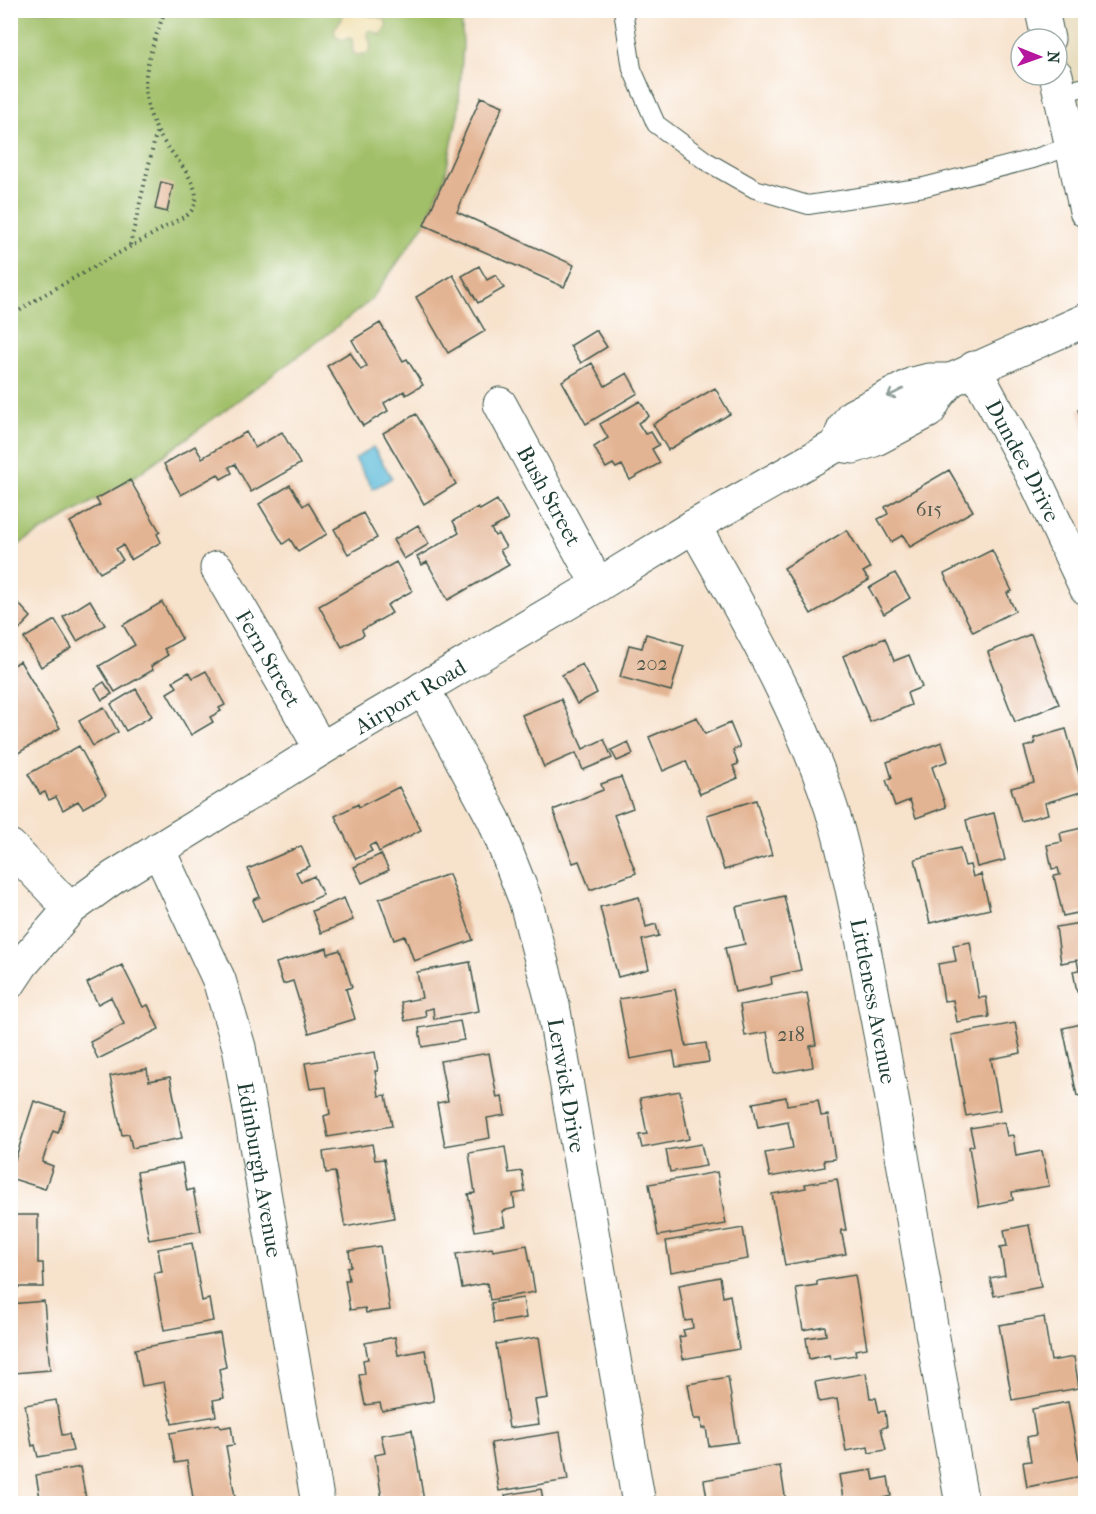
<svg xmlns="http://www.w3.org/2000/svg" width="1096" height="1514" font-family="'IM FELL French Canon',serif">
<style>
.built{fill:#e6daba}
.green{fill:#a0bf68;stroke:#607e4e;stroke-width:1.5}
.sand{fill:#eeda9e;stroke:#868c69;stroke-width:1.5}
.water{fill:#5ab9d8;stroke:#3c7b86;stroke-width:1.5}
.building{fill:#e3b493}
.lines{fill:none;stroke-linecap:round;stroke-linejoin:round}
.lane-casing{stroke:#3f564b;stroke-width:20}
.street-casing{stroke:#3f564b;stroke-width:35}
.secondary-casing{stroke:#3f564b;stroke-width:35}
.path{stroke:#3f564b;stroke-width:4;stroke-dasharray:1.5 4.5;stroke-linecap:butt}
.lane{stroke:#fff;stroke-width:18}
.street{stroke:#fff;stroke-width:33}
.secondary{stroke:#fff;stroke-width:33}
.oneway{stroke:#8f9e9a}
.labels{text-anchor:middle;stroke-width:6;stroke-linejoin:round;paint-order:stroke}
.number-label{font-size:20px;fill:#505b4c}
.street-label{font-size:22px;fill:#1f3d34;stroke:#fff}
</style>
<rect width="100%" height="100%" fill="#fff"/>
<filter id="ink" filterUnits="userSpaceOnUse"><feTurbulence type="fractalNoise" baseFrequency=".0167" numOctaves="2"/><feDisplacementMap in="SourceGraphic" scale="12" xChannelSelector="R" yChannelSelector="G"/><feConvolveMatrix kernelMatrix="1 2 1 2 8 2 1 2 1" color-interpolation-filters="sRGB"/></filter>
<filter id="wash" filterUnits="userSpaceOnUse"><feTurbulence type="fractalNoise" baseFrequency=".008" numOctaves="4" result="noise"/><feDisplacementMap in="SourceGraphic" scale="24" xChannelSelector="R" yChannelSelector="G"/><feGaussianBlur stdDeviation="1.35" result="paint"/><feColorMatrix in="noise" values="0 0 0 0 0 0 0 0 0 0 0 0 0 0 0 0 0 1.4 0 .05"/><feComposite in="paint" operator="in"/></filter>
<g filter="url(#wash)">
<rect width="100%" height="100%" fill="#f7e2cc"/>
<!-- built -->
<path class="built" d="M1049,11H1085V199L1057,51Z"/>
<!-- green -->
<path class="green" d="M11,11H461L463,44L458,115L445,176L424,225L371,300L320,340L130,480L11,549Z"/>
<!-- sand -->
<path class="sand" d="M343,11H364L368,15L385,19L387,27L381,35L370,30L367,32L371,46L368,53L359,55L353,53L352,39L349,38L342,40L335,35L334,29L342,19Z"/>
<!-- water -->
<path class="water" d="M373,447L392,478L373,489L355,459Z"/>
<g id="blocks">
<!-- building -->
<path class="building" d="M481,97L503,106L457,212L574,265L564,287L424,225Z
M161,182L173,185L167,212L155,209Z
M479,266L487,280L496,275L504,288L478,303L462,276Z
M453,275L485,331L448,353L416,297Z
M380,323L403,361L407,359L423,385L406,395L404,391L384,403L388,411L363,426L327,366L350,352L361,370L367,366L352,340Z
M596,330L607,347L581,363L570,346Z
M592,363L605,386L627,373L638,393L586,424L562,381Z
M715,388L730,414L668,450L653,424Z
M640,401L649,416L638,423L645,434L651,432L659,445L652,449L660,463L630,480L622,465L616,468L613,464L606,468L594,447L608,438L600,424Z
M1086,407V430H1085L1078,410Z
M416,414L456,484L424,504L383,433Z
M246,432L255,448L282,432L300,464L251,492L235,464L229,467L232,473L221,479L218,474L181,495L164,464L195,446L202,458Z
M949,470L973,511L910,547L903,535L891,542L878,519L888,514L885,507Z
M130,480L160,532L157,534L161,542L131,560L123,545L116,549L123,560L100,573L70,522L100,505L96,499Z
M290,485L303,506L308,502L327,534L298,552L290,539L283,544L259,504Z
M497,500L508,520L491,529L495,536L498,534L506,547L500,550L509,565L448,600L427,562L422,565L417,557L459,533L453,521L478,507L480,510Z
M363,513L377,538L348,554L334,529Z
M418,525L429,544L404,559L393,540Z
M847,530L870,568L863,572L869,580L811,614L784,568Z
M992,550L1012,591L1007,593L1015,611L973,632L944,574Z
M396,562L412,591L387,605L392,613L362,630L364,635L342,647L319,606Z
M895,573L910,598L884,614L869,588Z
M90,600L105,625L77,641L63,617Z
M162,602L182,639L164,649L168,655L151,666L153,670L115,692L99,666L135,645L123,625Z
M18,603L31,617L10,639V610Z
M55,620L72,648L41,667L24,638Z
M646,634L684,645L671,691L620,677L629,645L642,648Z
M1031,634L1059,704L1015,722L988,652Z
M885,638L894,661L909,655L922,687L907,693L911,705L870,722L843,656Z
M20,661L60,728L10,758V667Z
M582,664L597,693L577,704L562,675Z
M206,671L225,705L219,708L221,711L210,717L213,722L191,735L167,693L177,687L173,681L189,672L193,678Z
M104,682L112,694L102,700L95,688Z
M136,689L152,716L126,731L111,704Z
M561,699L583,749L604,739L612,758L583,770L576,753L544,767L522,715Z
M104,707L118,732L93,746L79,721Z
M697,717L705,734L730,723L740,747L733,750L738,764L733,766L738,778L700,794L686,761L663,771L649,737Z
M1066,729L1084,791L1045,803L1048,814L1021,821L1011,788L1034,782L1024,747L1035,744L1034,738Z
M628,742L633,754L617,761L611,750Z
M942,742L948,761L932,767L946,807L916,818L910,800L895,806L886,780L892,778L887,762Z
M79,746L106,795L83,808L78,801L63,810L56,797L49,800L45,792L40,794L28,774Z
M621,777L633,808L614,815L636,873L590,890L579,861L573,863L553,810L603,790L601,784Z
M399,787L421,830L379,852L375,843L369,846L372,851L356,859L335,816L358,804L359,807Z
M756,800L772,855L724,870L707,815Z
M994,813L1005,860L977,867L966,820Z
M1086,827V892H1083L1086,911L1063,916L1054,876L1060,875L1058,868L1052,869L1047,845L1062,842L1060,833Z
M301,846L310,866L296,872L301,882L314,876L323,895L262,922L253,900L260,897L248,869Z
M960,848L965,866L970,865L973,877L981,874L990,909L930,923L915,859Z
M381,854L389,870L362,883L354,867Z
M449,874L473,940L414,961L405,936L394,940L379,899Z
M784,896L801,970L771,977L772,984L735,992L725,948L745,944L736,907Z
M639,897L646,927L656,924L659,936L642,940L649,969L618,977L600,907Z
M344,898L353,920L321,933L312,911Z
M1086,922V991L1077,992L1073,971L1079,970L1077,960L1061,963L1056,927Z
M970,942L979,998L986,997L989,1017L957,1022L953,1000L944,1001L938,964L956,961L953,945Z
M327,948L328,954L340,950L352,987L346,989L355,1019L309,1033L293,981L283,984L276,963Z
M470,962L479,1011L434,1019L433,1008L425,1010L426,1017L405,1021L401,1002L422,998L417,972Z
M122,965L143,1007L148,1005L159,1029L98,1059L90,1042L124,1024L111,997L98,1004L87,983Z
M675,989L686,1046L706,1043L709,1062L676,1067L673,1051L630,1059L619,999Z
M807,993L816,1045L810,1046L813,1067L774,1074L767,1032L745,1036L740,1005Z
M460,1021L464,1040L422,1047L419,1028Z
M1015,1023L1021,1053L991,1059L1000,1110L966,1116L951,1035Z
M1086,1023V1094L1077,1096L1063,1028Z
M375,1052L378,1071H375L379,1096L386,1095L392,1126L328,1137L324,1116L330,1114L326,1087L310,1089L305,1063Z
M489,1053L497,1098L502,1097L505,1115L487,1118L490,1138L445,1146L437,1103L448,1101L440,1061Z
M147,1069L149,1081L170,1077L182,1138L132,1148L129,1134L122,1135L110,1076Z
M680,1091L689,1139L642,1148L639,1135L647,1134L640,1098Z
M786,1097L787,1105L818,1100L821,1116L828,1115L835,1159L824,1160L825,1167L770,1177L765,1153L793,1148L788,1122L758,1128L753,1103Z
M34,1101L65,1111L58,1133L53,1131L42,1162L53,1166L45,1189L10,1178V1158L15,1160Z
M1004,1122L1007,1136L1013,1135L1016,1156L1042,1151L1049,1186L1012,1192L1013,1200L979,1207L969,1147L974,1145L970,1128Z
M372,1144L375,1160L384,1159L394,1218L345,1227L335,1172L326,1173L323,1152Z
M701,1144L706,1166L670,1172L666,1150Z
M505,1147L509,1173L522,1171L525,1192L513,1194L515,1208L502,1211L505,1226L475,1231L468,1194L475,1193L469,1153Z
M182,1163L187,1191L193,1189L201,1231L149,1240L137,1172Z
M717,1172L726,1224L658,1236L649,1184Z
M837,1179L846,1230H841L846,1254L785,1265L772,1194L806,1188L805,1184Z
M10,1215H38V1263H43L44,1287H12Z
M1029,1225L1041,1287L994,1296L990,1278L1005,1275L1000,1247L1007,1246L1004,1230Z
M743,1228L748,1259L671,1272L666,1241Z
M192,1243L202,1301L209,1299L213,1321L164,1330L154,1273L162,1272L158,1249Z
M527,1245L535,1292L490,1300L487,1283L462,1288L456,1254L492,1248L493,1251Z
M380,1246L390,1310L366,1313L365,1308L350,1310L345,1280H349L347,1267L351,1266L349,1251Z
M855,1275L867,1348L855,1350L856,1355L830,1359L829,1355L809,1359L806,1338L826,1335L825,1326L803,1330L796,1288L817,1285V1281Z
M720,1277L723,1297L730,1295L739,1349L683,1359L679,1337L685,1336L683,1330L693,1328L692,1320L685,1321L679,1285Z
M523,1298L526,1318L494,1323L491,1303Z
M44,1301L50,1370L14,1373L10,1304Z
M1044,1317L1051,1361L1074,1357L1079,1388L1012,1400L999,1325Z
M220,1333L226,1367L219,1369L224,1398L213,1400L216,1416L172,1424L164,1382L142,1386L135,1349Z
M395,1337L398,1355L425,1350L434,1401L382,1411L380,1403L365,1405L359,1375L365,1374L363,1360L368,1359L365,1343Z
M539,1337L548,1398L535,1400L539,1424L509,1428L496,1344Z
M866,1373L870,1398H876L879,1412L885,1411L887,1427L881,1428L886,1450L869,1453L868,1447L846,1451L837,1399L819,1402L815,1382Z
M728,1377L738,1442L709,1446L706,1428L702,1429L701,1419H694L688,1384Z
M56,1400L62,1435L69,1434L73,1451L38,1457L35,1445L32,1446L25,1405Z
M1068,1402L1082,1476L1027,1487L1023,1462L1031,1461L1027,1437L1036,1435L1032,1409Z
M219,1424L221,1428L231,1426L234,1445L226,1446L236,1502L194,1504L187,1461L175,1463L170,1433Z
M412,1430L424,1501L397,1504L396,1496L382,1499L375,1455L385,1453L381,1435Z
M560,1432L568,1480L499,1491L491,1443Z
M780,1466L786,1501L770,1504H708L704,1480Z
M80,1467L87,1504H41L36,1475Z
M872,1470L874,1480L888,1477L891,1496L883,1498L884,1504H844L839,1475Z
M541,1489L544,1504H507L505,1495Z"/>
</g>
</g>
<g filter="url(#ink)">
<use href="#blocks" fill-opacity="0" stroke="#3f564b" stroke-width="1.5"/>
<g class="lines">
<defs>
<path id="lane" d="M623,10L632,69L656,124L706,161L755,189L808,205L924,187L1033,159L1071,146
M1060,92L1086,87"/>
<g id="street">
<path id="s1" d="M974,368L1038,486L1086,588"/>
<path id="s2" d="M500,404L598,585"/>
<path id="s3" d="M694,526C748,622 806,720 837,827C855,893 866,961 879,1028C909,1186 933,1345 962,1504"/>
<path id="s4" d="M217,568L321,749"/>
<path id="s5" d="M423,688L494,820L525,899L553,1005L639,1504"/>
<path d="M10,846L70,909"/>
<path id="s6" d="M158,849L219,980L239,1047L318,1504"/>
</g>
<g id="secondary">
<path d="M1042,10L1048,39"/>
<path d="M1056,75L1086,211"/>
<path d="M837,445L844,428L852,416L913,384L929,380H951"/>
<path id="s7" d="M10,982L22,964L70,909L114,877L321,749L598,585L694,526L837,445L853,447L874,440L929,411L938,395L951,380L1086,320"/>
</g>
</defs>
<!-- lane casing -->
<use href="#lane" class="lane-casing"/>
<!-- street casing -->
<use href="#street" class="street-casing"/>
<!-- secondary casing -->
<use href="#secondary" class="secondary-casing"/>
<!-- path -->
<path class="path" d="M130,245L157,130
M10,317L40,297L187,215C214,194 172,156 160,136C153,123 148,111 146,96C142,67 156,38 165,10"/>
<!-- lane -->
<use href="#lane" class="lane"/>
<!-- street -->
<use href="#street" class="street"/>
<!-- secondary -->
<use href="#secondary" class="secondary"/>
</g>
<!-- one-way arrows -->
<defs><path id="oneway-shaft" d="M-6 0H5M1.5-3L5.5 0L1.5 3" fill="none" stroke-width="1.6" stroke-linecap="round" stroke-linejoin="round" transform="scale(1.5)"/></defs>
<use class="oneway" href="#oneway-shaft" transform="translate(895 393) rotate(153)"/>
</g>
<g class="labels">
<!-- number labels -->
<g class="number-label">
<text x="929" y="516">615</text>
<text x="652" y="670">202</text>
<text x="791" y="1041">218</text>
</g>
<!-- street labels -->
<g class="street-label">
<text dy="8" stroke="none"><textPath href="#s1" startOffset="105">Dundee Drive</textPath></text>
<text dy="8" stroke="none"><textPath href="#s2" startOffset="104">Bush Street</textPath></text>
<text dy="8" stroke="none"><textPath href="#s4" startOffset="104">Fern Street</textPath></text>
<text dy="8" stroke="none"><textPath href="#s7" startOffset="496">Airport Road</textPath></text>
<text dy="8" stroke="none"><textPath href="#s3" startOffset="512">Littleness Avenue</textPath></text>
<text dy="8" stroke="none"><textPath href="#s5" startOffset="426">Lerwick Drive</textPath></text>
<text dy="8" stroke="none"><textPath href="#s6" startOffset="339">Edinburgh Avenue</textPath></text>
</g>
</g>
<!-- margin -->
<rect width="1096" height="1514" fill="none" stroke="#fff" stroke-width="36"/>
<!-- north arrow -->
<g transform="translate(1039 57) rotate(91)"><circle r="28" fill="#ffffff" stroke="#a5b1ae" stroke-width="1.5"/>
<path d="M0-4.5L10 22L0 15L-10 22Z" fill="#b5179e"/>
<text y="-9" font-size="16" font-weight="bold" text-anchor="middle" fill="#1f3d34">N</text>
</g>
</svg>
